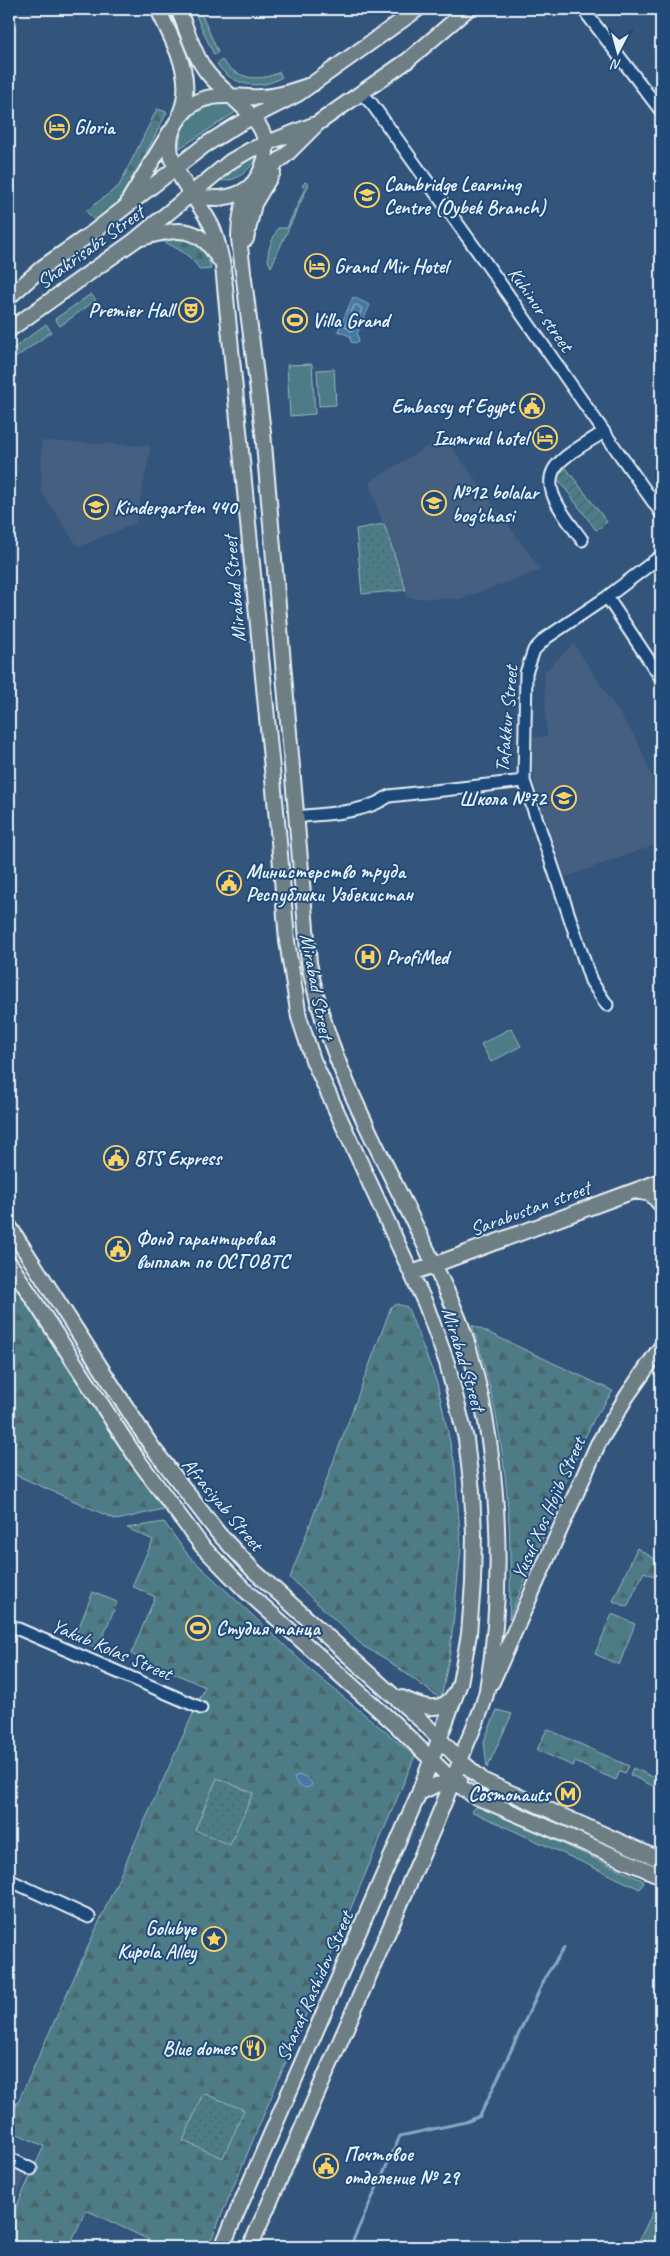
<svg xmlns="http://www.w3.org/2000/svg" width="670" height="2256" font-family="Caveat,sans-serif">
<style>
.built{fill:#445f80}
.grass{fill:#4e7c86;stroke:#9bb6bf}
.forest{fill:url(#forest-firs);stroke:#9bb6bf}
.park{fill:url(#park-dots);stroke:#9bb6bf}
.garden{fill:url(#garden-furrows);stroke:#9bb6bf}
.water{fill:#4578a2;stroke:#86a8c4}
.lines{fill:none;stroke-linecap:round;stroke-linejoin:round}
.shore{stroke:#a7c1d6;stroke-width:1}
.stream{stroke:#86a8c4;stroke-width:3}
.minor-casing{stroke:#e8f1f8;stroke-width:15}
.major-casing{stroke:#e8f1f8;stroke-width:18}
.minor{stroke:#1f4a7a;stroke-width:11}
.major{stroke:#6d7e84;stroke-width:14}
.labels{text-anchor:middle;stroke-width:4;stroke-linejoin:round;paint-order:stroke}
.poi-label{font-size:20px;font-weight:bold;fill:#e8f1f8;stroke:#1f4a7a;text-anchor:start}
.street-label{font-size:20px;fill:#e8f1f8;stroke:#1f4a7a}
</style>
<defs>
<pattern id="forest-firs" width="22" height="20" patternUnits="userSpaceOnUse" patternTransform="scale(1.25)"><rect width="22" height="20" fill="#4e7c86"/><path d="M5 1l3.5 6h-7zM16 11l3.5 6h-7z" fill="#4a656b"/></pattern>
<pattern id="park-dots" width="8" height="8" patternUnits="userSpaceOnUse" patternTransform="scale(1.25)"><rect width="8" height="8" fill="#4e7c86"/><path d="M2 2h.1M6 6h.1" fill="none" stroke="#4a656b" stroke-width="1.8" stroke-linecap="round"/></pattern>
<pattern id="garden-furrows" width="10" height="10" patternUnits="userSpaceOnUse" patternTransform="scale(1.25)"><rect width="10" height="10" fill="#4e7c86"/><path d="M-1 1l2-2M0 10L10 0M9 11l2-2" fill="none" stroke="#4a656b"/></pattern>
</defs>
<rect width="100%" height="100%" fill="#33557c"/>
<filter id="ink" filterUnits="userSpaceOnUse"><feTurbulence type="fractalNoise" baseFrequency=".02" numOctaves="2"/><feDisplacementMap in="SourceGraphic" scale="10" xChannelSelector="R" yChannelSelector="G"/><feConvolveMatrix kernelMatrix="1 2 1 2 8 2 1 2 1" color-interpolation-filters="sRGB"/></filter>
<g filter="url(#ink)">
<!-- built -->
<path class="built" d="M444,436L541,570L460,599L408,598L369,482Z
M42,441L151,446L136,523L78,547L41,491Z
M574,644L637,740L661,798V843L565,877L534,784L532,738L547,736L544,672Z
M9,2162L28,2171L9,2215Z"/>
<!-- grass -->
<path class="grass" d="M193,9H199L218,52L214,55Z
M222,60C235,78 259,83 279,72L282,77C260,91 232,86 217,64Z
M222,102L233,106L239,110L180,148C178,121 197,105 222,102Z
M259,152C251,171 236,184 215,180Z
M305,182L309,184L271,267C263,255 273,239 278,228H287L305,188L302,186Z
M91,294L96,300L60,326L55,319Z
M46,324L51,332L15,358L10,351Z
M312,364L315,414L290,416L287,365Z
M334,369L336,405L319,406L317,370Z
M511,1028L521,1046L491,1062L481,1044Z
M497,1710L512,1714L487,1768L484,1741Z
M633,1768L657,1779L653,1786L630,1775Z
M480,1806L644,1881L640,1889L471,1811L475,1807Z
M661,2195V2241L658,2247H636Z"/>
<!-- forest -->
<path class="forest" d="M157,109L167,112L123,199L95,221L86,211L119,186Z
M170,239C191,239 207,247 211,269L200,270C191,255 177,248 162,241Z
M9,1275L163,1509L117,1520L9,1472Z
M397,1304L407,1307L409,1311L437,1383L455,1465L461,1549L450,1652L441,1699L386,1659L363,1646L290,1578L391,1307Z
M472,1325L613,1391L594,1419L583,1441L509,1619C514,1520 504,1419 472,1325Z
M164,1522L188,1555L313,1672L415,1756L208,2247H161L162,2246L86,2210L69,2247H9V2223L44,2146L9,2130V2122L205,1687L131,1654L155,1597L132,1586L153,1540L127,1528Z
M637,1548L661,1563V1579L644,1572L627,1607L613,1601Z
M93,1592L117,1602L98,1649L74,1639Z
M612,1614L635,1624L619,1665L595,1654Z
M547,1729L629,1766L625,1773L620,1771L616,1780L575,1762L573,1766L537,1750Z"/>
<!-- park -->
<path class="park" d="M384,524L406,590L362,594L356,529Z
M217,1778L253,1793L230,1845L195,1830Z
M203,2093L244,2110L223,2158L183,2141Z"/>
<!-- garden -->
<path class="garden" d="M566,468L607,522L596,530L555,475Z"/>
<!-- water -->
<path class="water" d="M353,297L370,305L357,334L359,340L356,343L351,342L350,336L338,331Z
M297,1775L306,1777L312,1783L311,1786C304,1790 297,1786 294,1778Z"/>
<g class="lines">
<!-- shore -->
<path class="shore" d="M357,305L362,309L353,330L350,331L345,326L354,306Z"/>
<!-- stream -->
<path class="stream" d="M350,2247L400,2136L466,2122L480,2116L547,1974L564,1948"/>
<defs>
<path id="minor" d="M583,9L661,111
M361,93L372,104L488,266L604,432C590,441 574,449 562,460C533,484 567,518 582,540
M604,432L661,513
M607,597L661,678
M524,781L591,981L607,1005
M296,817C327,813 364,814 389,796L524,781L526,673L534,650L546,638L607,597L661,556
M9,1625L201,1708
M9,1880L89,1917
M9,2158L31,2169"/>
<path id="major" d="M158,9C173,43 196,76 180,114
M178,9C187,29 193,54 206,71C226,99 274,118 265,159C262,171 257,181 248,188C232,200 211,200 193,194
M259,177L287,154L318,123L407,61L468,9
M129,200L170,132
M142,238C174,228 199,224 218,258
M246,239L254,204L273,172
M9,297L43,267L92,233L205,145L237,125L298,94L418,9
M9,330L134,241L231,161L250,150L318,123
M635,1191L651,1194L661,1205
M9,1226L152,1447L218,1533L254,1571L425,1724L461,1761L484,1781L661,1860
M9,1262L138,1460L202,1546L245,1590L396,1725L453,1781L474,1796L661,1876
M412,1273L661,1181
M492,1682L598,1444L627,1396L661,1347
M402,1698C421,1707 443,1715 455,1693
M419,1793L436,1785L460,1781
M222,2247L419,1793L460,1683L469,1634L473,1583L474,1534L472,1491L466,1439L447,1363L426,1305L313,1060L299,1017L287,941L279,841L223,266C220,254 218,241 213,229C198,194 149,157 180,117C188,106 199,99 212,97C228,94 245,98 261,97C279,96 296,90 313,84
M250,2247C303,2125 357,2004 410,1882C430,1838 448,1794 465,1748C472,1730 483,1710 487,1690C506,1577 500,1446 465,1336C453,1301 436,1269 420,1235C378,1147 327,1060 309,963L263,432L239,239C239,219 242,202 252,184"/>
</defs>
<!-- minor casing -->
<use href="#minor" class="minor-casing"/>
<!-- major casing -->
<use href="#major" class="major-casing"/>
<!-- minor -->
<use href="#minor" class="minor"/>
<!-- major -->
<use href="#major" class="major"/>
</g>
</g>
<!-- icons -->
<defs>
<symbol id="hotel-ring" viewBox="-11 -11 22 22"><circle r="9.5" fill="#1f4a7a" stroke="#ffd166" stroke-width="1.5"/><path d="M-6-4.5h1.5V1H6V5H4.5V3h-9V5H-6ZM-4 0a1.8 1.8 0 1 1 3.6 0ZM.5 0V-2.5h3Q6-2.5 6 0Z" fill="#ffd166"/></symbol>
<symbol id="school-ring" viewBox="-11 -11 22 22"><circle r="9.5" fill="#1f4a7a" stroke="#ffd166" stroke-width="1.5"/><path d="M0-5L7-2L0 1L-7-2ZM-4 1L0 2.5L4 1V4Q0 6-4 4Z" fill="#ffd166"/></symbol>
<symbol id="theatre-ring" viewBox="-11 -11 22 22"><circle r="9.5" fill="#1f4a7a" stroke="#ffd166" stroke-width="1.5"/><path d="M-5-5.5Q0-4 5-5.5V0Q5 5 0 6Q-5 5-5 0ZM-3.3-2.5H-1v1.5H-3.3ZM1-2.5H3.3v1.5H1ZM-2.8 1Q0 5.5 2.8 1Z" fill="#ffd166"/></symbol>
<symbol id="stadium-ring" viewBox="-11 -11 22 22"><circle r="9.5" fill="#1f4a7a" stroke="#ffd166" stroke-width="1.5"/><path d="M0-5a6.5 5 0 1 0 0 10a6.5 5 0 1 0 0-10ZM-3.5-1.8h7v3.6h-7Z" fill="#ffd166"/></symbol>
<symbol id="civic-ring" viewBox="-11 -11 22 22"><circle r="9.5" fill="#1f4a7a" stroke="#ffd166" stroke-width="1.5"/><path d="M-.6-6.5H3V-4.5H.6V-3L4-1V1h2V6H-6V1h2V-1L-.6-3ZM-1.2 2.5V6h2.4V2.5Z" fill="#ffd166"/></symbol>
<symbol id="hospital-ring" viewBox="-11 -11 22 22"><circle r="9.5" fill="#1f4a7a" stroke="#ffd166" stroke-width="1.5"/><path d="M-5-5h3v3.5h4V-5h3V5h-3V1.5h-4V5h-3Z" fill="#ffd166"/></symbol>
<symbol id="metro-ring" viewBox="-11 -11 22 22"><circle r="9.5" fill="#1f4a7a" stroke="#ffd166" stroke-width="1.5"/><path d="M-5.5 5V-5H-3L0 0L3-5H5.5V5H3V-.5L0 4L-3-.5V5Z" fill="#ffd166"/></symbol>
<symbol id="sight-ring" viewBox="-11 -11 22 22"><circle r="9.5" fill="#1f4a7a" stroke="#ffd166" stroke-width="1.5"/><path d="M0-6L1.8-2.2L6-1.7L2.9 1.2L3.7 5.4L0 3.3L-3.7 5.4L-2.9 1.2L-6-1.7L-1.8-2.2Z" fill="#ffd166"/></symbol>
<symbol id="restaurant-ring" viewBox="-11 -11 22 22"><circle r="9.5" fill="#1f4a7a" stroke="#ffd166" stroke-width="1.5"/><path d="M-5-6h1v4h1v-4h1v4h1v-4h1v5L-1.5 .5V6h-2V.5L-5-1ZM5-6V6H3V1.5H1.5Q1.5-4 5-6Z" fill="#ffd166"/></symbol>
</defs>
<g fill-rule="evenodd">
<use href="#hotel-ring" x="43" y="113" width="28" height="28"/>
<use href="#school-ring" x="353" y="181" width="28" height="28"/>
<use href="#hotel-ring" x="303" y="252" width="28" height="28"/>
<use href="#theatre-ring" x="177" y="296" width="28" height="28"/>
<use href="#stadium-ring" x="281" y="306" width="28" height="28"/>
<use href="#civic-ring" x="518" y="392" width="28" height="28"/>
<use href="#hotel-ring" x="531" y="424" width="28" height="28"/>
<use href="#school-ring" x="420" y="489" width="28" height="28"/>
<use href="#school-ring" x="82" y="493" width="28" height="28"/>
<use href="#school-ring" x="550" y="784" width="28" height="28"/>
<use href="#civic-ring" x="215" y="869" width="28" height="28"/>
<use href="#hospital-ring" x="354" y="943" width="28" height="28"/>
<use href="#civic-ring" x="102" y="1144" width="28" height="28"/>
<use href="#civic-ring" x="104" y="1235" width="28" height="28"/>
<use href="#stadium-ring" x="184" y="1614" width="28" height="28"/>
<use href="#metro-ring" x="554" y="1780" width="28" height="28"/>
<use href="#sight-ring" x="200" y="1925" width="28" height="28"/>
<use href="#restaurant-ring" x="239" y="2034" width="28" height="28"/>
<use href="#civic-ring" x="312" y="2152" width="28" height="28"/>
</g>
<g class="labels">
<!-- poi labels -->
<g class="poi-label">
<text x="74" y="134">Gloria</text>
<text x="384" y="191">Cambridge Learning<tspan x="384" dy="23">Centre (Oybek Branch)</tspan></text>
<text x="334" y="273">Grand Mir Hotel</text>
<text x="174" y="317" text-anchor="end">Premier Hall</text>
<text x="312" y="327">Villa Grand</text>
<text x="514" y="413" text-anchor="end">Embassy of Egypt</text>
<text x="528" y="445" text-anchor="end">Izumrud hotel</text>
<text x="452" y="499">№12 bolalar<tspan x="452" dy="23">bog'chasi</tspan></text>
<text x="114" y="514">Kindergarten 440</text>
<text x="546" y="805" text-anchor="end">Школа №72</text>
<text x="246" y="878">Министерство труда<tspan x="246" dy="23">Республики Узбекистан</tspan></text>
<text x="386" y="964">ProfiMed</text>
<text x="134" y="1165">BTS Express</text>
<text x="136" y="1245">Фонд гарантировая<tspan x="136" dy="23">выплат по ОСГОВТС</tspan></text>
<text x="216" y="1635">Студия танца</text>
<text x="550" y="1801" text-anchor="end">Cosmonauts</text>
<text x="196" y="1935" text-anchor="end">Golubye<tspan x="196" dy="23">Kupola Alley</tspan></text>
<text x="236" y="2055" text-anchor="end">Blue domes</text>
<text x="344" y="2161">Почтовое<tspan x="344" dy="23">отделение № 29</tspan></text>
</g>
<!-- street labels -->
<g class="street-label">
<text transform="translate(90 247) rotate(-36)" y="7">Shahrisabz Street</text>
<text transform="translate(541 309) rotate(55)" y="7">Kuhinur street</text>
<text transform="translate(234 589) rotate(-95)" y="7">Mirabad Street</text>
<text transform="translate(506 719) rotate(-85)" y="7">Tafakkur Street</text>
<text transform="translate(317 986) rotate(79)" y="7">Mirabad Street</text>
<text transform="translate(530 1208) rotate(-20)" y="7">Sarabustan street</text>
<text transform="translate(464 1359) rotate(73)" y="7">Mirabad Street</text>
<text transform="translate(223 1504) rotate(50)" y="7">Afrasiyab Street</text>
<text transform="translate(548 1508) rotate(-66)" y="7">Yusuf Xos Hojib Street</text>
<text transform="translate(112 1649) rotate(23)" y="7">Yakub Kolas Street</text>
<text transform="translate(314 1986) rotate(-66)" y="7">Sharaf Rashidov Street</text>
</g>
</g>
<!-- margin -->
<rect width="670" height="2256" fill="none" stroke="#1f4a7a" stroke-width="30"/>
<rect x="15" y="15" width="640" height="2226" fill="none" stroke="#e8f1f8" stroke-width="2" filter="url(#ink)"/>
<!-- north arrow -->
<g transform="translate(618 52) rotate(186)" stroke="#1f4a7a" stroke-width="4" paint-order="stroke">
<path d="M0-4L9 19L0 12L-9 19Z" fill="#e8f1f8"/>
<text y="-8" font-size="14" font-weight="bold" text-anchor="middle" fill="#e8f1f8">N</text>
</g>
</svg>
